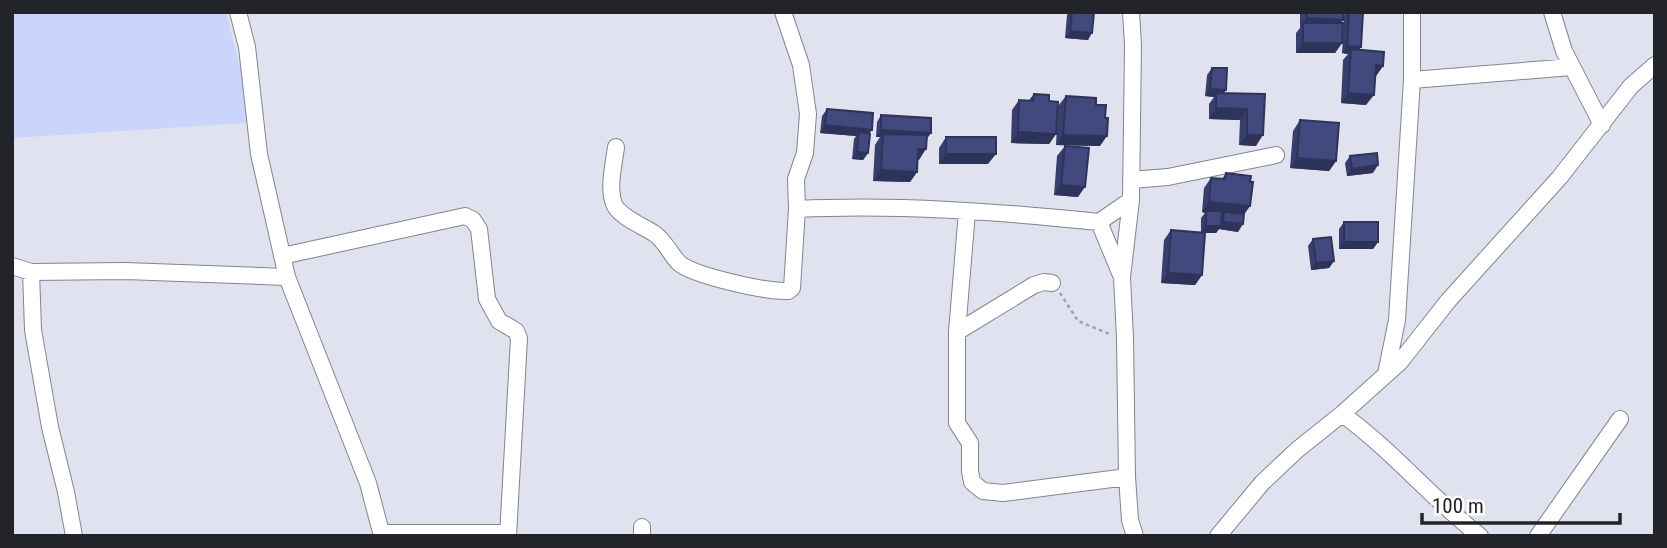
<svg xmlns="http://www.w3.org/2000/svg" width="1667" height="548" font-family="'Roboto Condensed',sans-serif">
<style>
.green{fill:#cbd4fa}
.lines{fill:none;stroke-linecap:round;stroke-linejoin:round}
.street-casing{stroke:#82848f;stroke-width:18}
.path{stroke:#9fa1aa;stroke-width:2.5;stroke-dasharray:3.5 3.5;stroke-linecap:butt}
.street{stroke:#fff;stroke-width:16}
.wall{fill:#383f6d}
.shaded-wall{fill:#2e3359}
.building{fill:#41497f;stroke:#2e3359;stroke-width:2}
</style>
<rect width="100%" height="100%" fill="#e0e3ef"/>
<!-- green -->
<path class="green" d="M12,12H226L244,82L247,123L12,138Z"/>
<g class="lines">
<defs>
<path id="street" d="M238,12L247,47L259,154L287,277L368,483L382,536
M1131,12L1133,45L1131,200L1122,277L1125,338L1127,477L1130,520L1135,536
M1552,12L1564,51L1602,125
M1412,80L1572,67
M616,147C614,164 607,190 615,206C622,218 643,226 655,234C665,241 670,254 679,263C694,276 767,292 788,291L792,288L797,209L796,179L805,153L808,114L801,65L783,12
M1131,180L1168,177L1276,155
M797,209C896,204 1001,212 1099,222L1131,200
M967,212L957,332V423L970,443V471L972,482L983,491L1003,493L1127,477
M1099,222L1121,275
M282,256L465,216L473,220L479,229L487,299L499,321L516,331L519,338L508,536
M12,266L31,272L125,271L287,277
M31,272L33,330L50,427L66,492L74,536
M957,332L1034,285L1044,282L1052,283
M1386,374L1397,320L1412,80V12
M1342,414C1392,450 1431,498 1480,536
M382,533H508
M642,536V527
M1218,536L1262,483L1297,450L1342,414L1400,362L1448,301L1560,177L1631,86L1655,65
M1538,536L1620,419"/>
</defs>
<!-- street casing -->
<use href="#street" class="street-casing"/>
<!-- path -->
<path class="path" d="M1060,293L1078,321L1112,335"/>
<!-- street -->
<use href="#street" class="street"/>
</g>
<!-- wall -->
<path class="wall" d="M1069,12H1094L1088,40L1065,38L1067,15Z
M1300,12H1343L1341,23L1342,43L1335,53H1296V33L1300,28Z
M1346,12H1363L1359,50L1383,66L1376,76H1375L1366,105L1341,103L1343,60L1348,54L1342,53L1344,15Z
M1212,68L1226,90L1223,93L1265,94L1256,146L1239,145L1240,120L1209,119V104L1214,97L1205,96L1207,75Z
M1034,94L1049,101L1056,134L1049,144L1011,143L1012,110L1019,100H1029Z
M1066,96L1096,105L1100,146L1056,145L1058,106Z
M827,109L869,134L868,153L863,160L852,159L854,139L856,136L820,133L822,116Z
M881,115L927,138L918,160L917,172L910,182L873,181L875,145L880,137H876L877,122Z
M1300,120L1336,161L1329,171L1290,168L1293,131Z
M946,137L988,164H939V148Z
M1065,146L1078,197L1054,195L1057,156Z
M1350,156L1373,173L1347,176L1345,163Z
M1226,173L1250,182V206L1244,214L1238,232L1219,229L1216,233H1205L1202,275L1195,285L1161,283L1164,240L1171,230L1201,232V218L1205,213L1202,212L1204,188L1211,178L1222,179Z
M1344,222L1378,242L1373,249H1339V229Z
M1313,239L1334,261L1329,268L1311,270L1308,246Z"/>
<!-- shaded-wall -->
<path class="shaded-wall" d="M1307,18L1343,20L1336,30L1303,23Z
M1070,31L1092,33L1088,40L1065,38Z
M1303,43H1342L1335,53H1296Z
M1347,46L1361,47L1356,54L1351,49L1348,54L1342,53Z
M1376,65L1383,66L1376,76H1368Z
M1210,89L1226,90L1221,97L1216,93L1214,97L1205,96Z
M1348,93L1374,95L1366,105L1341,103Z
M1216,108L1247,109L1240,120L1209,119Z
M825,125L872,130L867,137L859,132L856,136L820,133Z
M881,130L931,133L926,140L883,134L880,137H876Z
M1018,132L1056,134L1049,144L1011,143Z
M1063,135L1107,136L1100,146L1056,145Z
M1247,135H1263L1256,146L1239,145Z
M918,149H926L919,160L911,159Z
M857,152L868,153L863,160L852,159Z
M946,154H996L988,164H939Z
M1297,158L1336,161L1329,171L1290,168Z
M1378,165L1373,173L1347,176L1352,169Z
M881,170L917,172L910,182L873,181Z
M1061,185L1085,187L1078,197L1054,195Z
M1209,202L1250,206L1243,216L1224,212L1223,214L1206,213V211L1205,213L1202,212Z
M1223,222L1243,224L1238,232L1219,229L1216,233H1201L1206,226H1220Z
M1344,242H1378L1373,249H1339Z
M1334,261L1329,268L1311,270L1316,263Z
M1168,273L1202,275L1195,285L1161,283Z"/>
<!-- building -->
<path class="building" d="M1072,12H1094L1092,33L1070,31Z
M1307,12H1343V20L1307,18Z
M1349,12H1363L1361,47L1347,46Z
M1303,23H1343L1342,43H1303Z
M1351,49L1384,52L1383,66L1376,65L1374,95L1348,93Z
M1212,68H1227L1226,90L1210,89Z
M1216,93L1265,94L1263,135H1247V109L1216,108Z
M1034,94L1049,95V101L1058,102L1056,134L1018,132L1019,100L1033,101Z
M1066,96L1096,98V105H1106L1105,118H1108L1107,136L1063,135Z
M827,109L873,113L872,130L825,125Z
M881,115L931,118V133L881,130Z
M1300,120L1339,123L1336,161L1297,158Z
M859,132L870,134L868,153L857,152Z
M883,134L927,135L926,149H918L917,172L881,170Z
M946,137H996V154H946Z
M1065,146L1089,148L1085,187L1061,185Z
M1377,153L1378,165L1352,169L1350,156Z
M1226,173L1251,176L1250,182H1253L1250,206L1209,202L1211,178L1225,179Z
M1206,211H1222L1221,226H1206Z
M1224,212L1244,214L1243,224L1223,222Z
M1344,222H1378V242H1344Z
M1171,230L1205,233L1202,275L1168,273Z
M1331,237L1334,261L1316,263L1313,239Z"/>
<!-- border -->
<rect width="1667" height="548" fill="none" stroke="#232429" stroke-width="28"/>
<!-- scale -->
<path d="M1422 513v10h198v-10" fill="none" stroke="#232429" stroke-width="3.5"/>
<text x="1432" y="513" font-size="21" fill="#232429" stroke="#ffffff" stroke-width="5" paint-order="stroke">100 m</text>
</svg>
